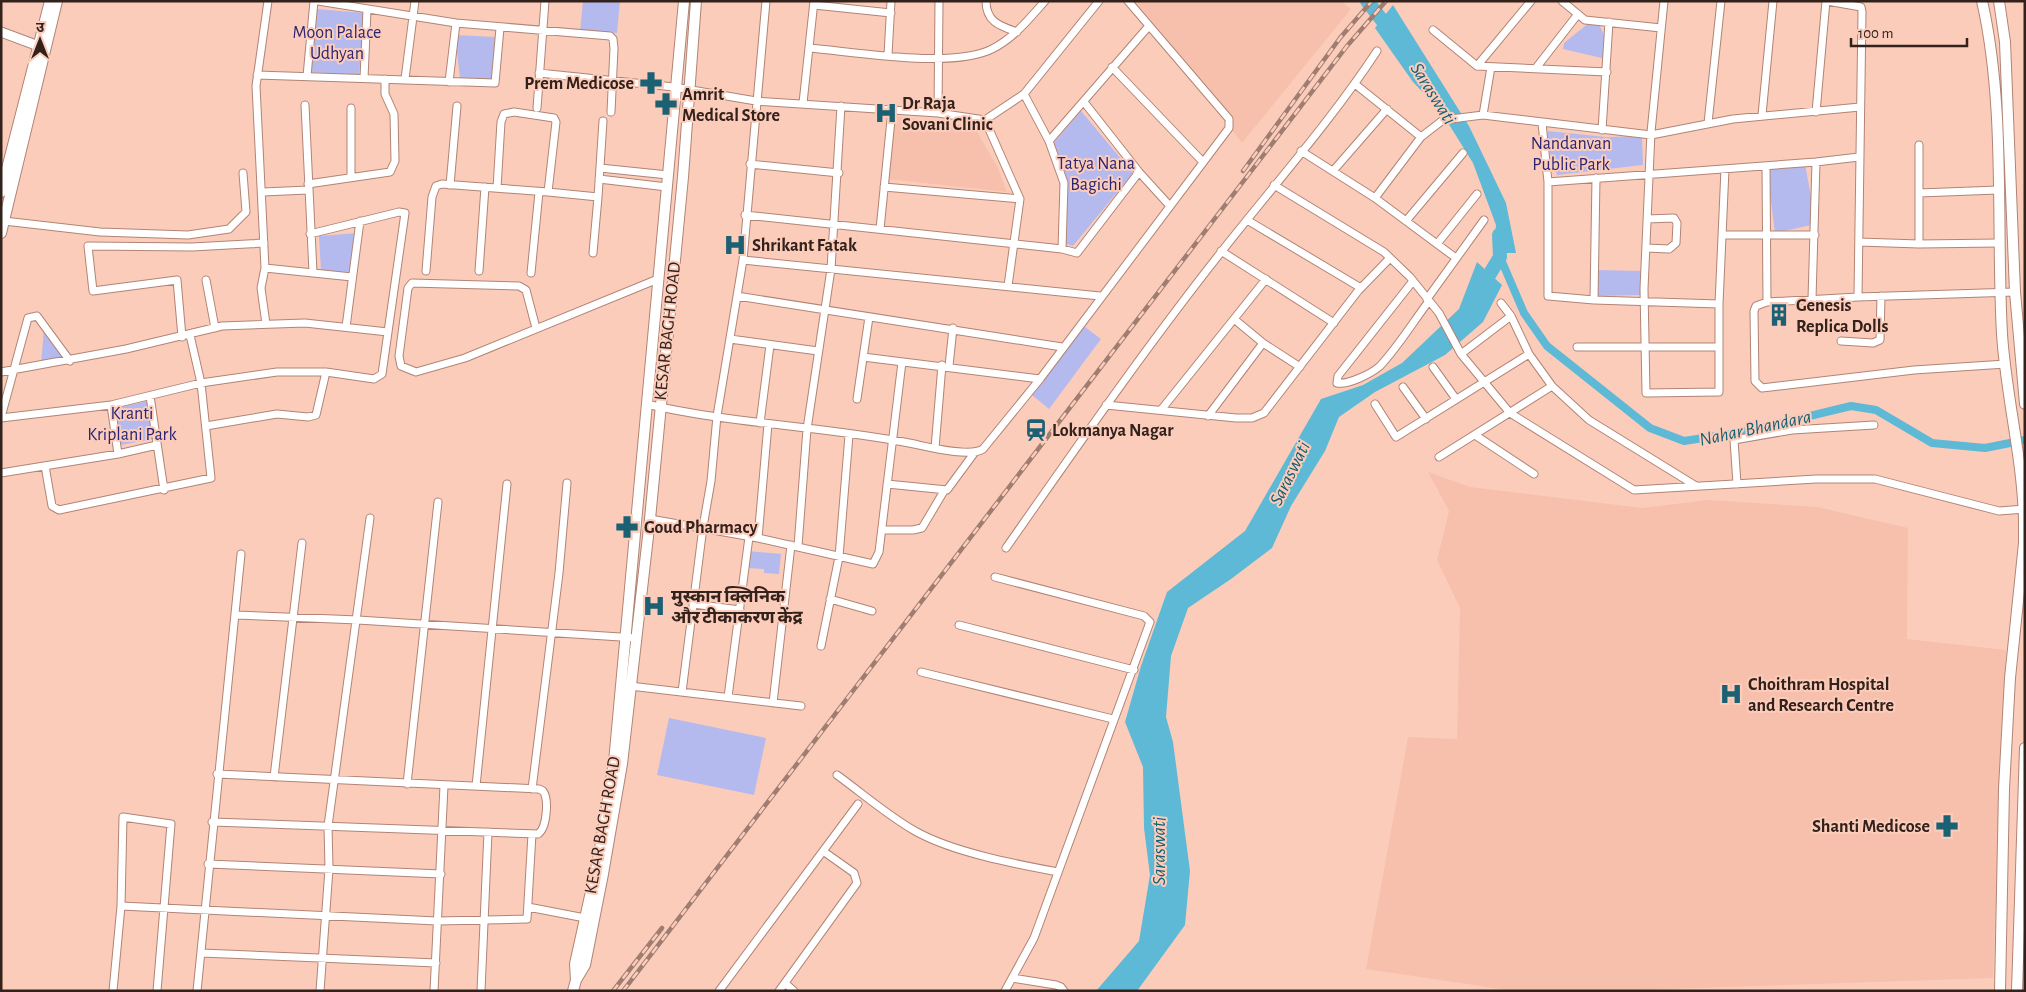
<svg xmlns="http://www.w3.org/2000/svg" width="2026" height="992" font-family="'Alegreya Sans','Noto Sans Devanagari',sans-serif">
<style>
.built{fill:#f6c0ac}
.green{fill:#b5baee}
.water{fill:#5db9d5}
.lines{fill:none;stroke-linecap:round;stroke-linejoin:round}
.canal{stroke:#5db9d5;stroke-width:8}
.river{stroke:#5db9d5;stroke-width:14}
.minor-casing{stroke:#b18475;stroke-width:9}
.tertiary-casing{stroke:#b18475;stroke-width:11}
.secondary-casing{stroke:#b18475;stroke-width:12}
.minor{stroke:#fff;stroke-width:7}
.tertiary{stroke:#fff;stroke-width:9}
.secondary{stroke:#fff;stroke-width:10}
.rail-casing{stroke:#9f7d71;stroke-width:4.5}
.rail{stroke:#fcccbb;stroke-width:2.5;stroke-dasharray:8;stroke-linecap:butt}
.labels{text-anchor:middle;stroke-width:4;stroke-linejoin:round;paint-order:stroke}
.park-label{font-size:18px;fill:#2b2571;stroke:#fcccbb}
.poi-label{font-size:18px;font-weight:bold;fill:#33211b;stroke:#fcccbb;text-anchor:start}
.street-label{font-size:18px;fill:#33211b;stroke:#fcccbb}
.water-label{font-size:19px;font-style:italic;fill:#125e72;stroke:#fcccbb}
</style>
<rect width="100%" height="100%" fill="#fcccbb"/>
<!-- built -->
<path class="built" d="M1132,1H1341L1351,9L1242,143Z
M894,116L974,126L998,168L1007,192L887,179Z
M1428,472L1470,487L1642,508L1708,500L1817,507L1908,528L1907,639L2006,650L1993,978L1609,991H1514L1366,969L1408,737L1457,739L1460,608L1437,560L1449,511Z"/>
<!-- green -->
<path class="green" d="M583,1H620L617,33L580,31Z
M316,9L365,13L359,75L309,72Z
M1590,22H1598L1605,37L1606,59L1563,49L1564,43Z
M455,35L495,37L491,80L460,78Z
M1081,111L1133,173L1073,246L1063,243L1068,182L1053,144Z
M1548,131L1606,137L1642,136L1643,165L1557,175L1547,144Z
M1805,164L1816,224L1775,233L1767,170Z
M358,233L349,274L321,271L319,236Z
M1598,270L1643,271L1642,295L1598,296Z
M1081,324L1101,339L1049,409L1032,395Z
M44,328L65,357L41,364Z
M148,401L154,439L115,446L111,409Z
M747,551L781,554L779,574L764,573V569L746,568Z
M669,718L766,738L754,795L657,775Z"/>
<!-- water -->
<path class="water" d="M1393,5L1469,126L1506,203L1516,253H1493L1496,225L1473,163L1440,110L1413,82L1375,28Z
M1477,262L1502,285L1483,322L1445,355L1375,392L1339,417L1325,451L1291,506L1272,548L1231,579L1188,608L1171,656L1166,717L1173,742L1190,871L1185,925L1137,991H1096L1139,941L1150,875L1144,828L1143,767L1125,722L1141,666L1167,592L1245,531L1321,399L1363,385L1402,363L1459,309Z"/>
<g class="lines">
<!-- canal -->
<path class="canal" d="M1500,257L1524,313L1547,346L1650,428L1684,441L1743,432L1851,406L1876,410L1932,443L1985,448L2025,440"/>
<!-- river -->
<path class="river" d="M1367,1L1392,33
M1480,290L1500,257L1499,235"/>
<defs>
<path id="minor" d="M318,1L456,23L610,36L613,39L614,48L611,112
M986,1C986,22 1000,26 1017,32
M1562,1L1585,20L1661,28
M1664,1L1651,132L1644,289L1646,393L1719,392V304L1725,169
M1827,1L1861,7L1862,12L1858,297
M814,5L891,13
M1433,30L1477,66L1607,72
M810,48C855,52 953,69 992,49C1014,38 1029,19 1045,1
M888,55L891,1
M1477,66L1531,1
M1112,67L1203,162
M1536,68L1578,14
M539,73L674,87L756,101L938,113L985,120L1024,94L1099,1
M257,75L495,83L500,28
M307,76L314,1
M364,78L367,10
M405,79L415,1
M449,82L456,23
M1355,84L1421,137
M1024,94L1049,141L1064,183L1062,249
M1084,102L1139,172L1169,205
M803,103L814,1
M305,105L313,272
M351,108V177
M537,108L545,1
M1816,112L1826,1
M938,113L939,1
M1483,115L1491,67
M1762,115L1773,1
M985,120L1020,199L1008,286
M1542,123L1548,182V296L1594,300L1719,304
M1708,123L1721,1
M1602,130L1609,22
M1049,141L1148,27
M1919,145V244
M1301,151L1375,198L1456,258
M750,164L839,173
M1766,166L1767,302
M600,168L668,175
M1333,171L1387,109
M599,179L667,187
M1548,182L1816,162L1859,157
M308,184L390,172L395,161L394,114L385,94V79
M450,185L457,106
M1274,185L1384,252L1410,277L1439,313L1461,354L1510,413L1634,490L1816,479H1875L1999,511L2025,509
M884,187L1020,199
M497,188L501,122L504,114L514,112L554,118L556,122L548,192L598,197L593,253
M263,192L308,190
M1919,193L1998,190
M598,197L603,121
M1375,198L1421,137L1443,120L1483,115L1651,135L1733,119L1860,107
M745,215L1062,249L1077,253L1139,172
M1247,220L1361,288
M4,221L100,232L188,235L229,229L246,212L243,173
M1406,221L1463,153
M880,229L892,110
M310,234L399,212L405,213L388,332
M1722,235H1815
M1859,242L1919,244L1999,243
M1437,244L1477,194
M1646,248L1669,249L1676,243L1677,223L1674,218L1647,219
M1221,251L1334,323
M743,260L1100,296
M265,268L352,277
M426,271L432,197L436,186L442,184L548,192
M479,271L485,187
M531,273L539,192
M206,280L215,328
M1413,281L1338,376L1337,383C1348,385 1371,374 1380,366C1398,347 1413,322 1429,301
M737,296L1062,347
M1427,299L1484,220
M1812,299L1816,162
M1594,300L1596,178
M1501,303L1511,316L1529,354L1552,386L1589,420L1696,486
M1234,319L1263,343L1300,367
M266,324L261,288L265,268L256,86L268,1
M346,327L360,221
M536,328L526,290L519,286L412,283L408,288L399,356L401,366L416,372L465,358L658,279
M182,337L177,280L93,291L88,246L192,247L264,243
M730,339L818,351
M1841,341L1873,343L1880,340L1881,296
M1577,347H1719
M1461,354L1511,316
M863,357L1040,379
M2006,364L1914,370L1762,388L1755,381L1754,311L1756,306L1767,302L1858,297L2015,292
M949,366L953,328
M1433,367L1456,399
M1,372L126,349L222,326L305,323L388,332L382,374L374,379L326,372H277L201,383L111,405L1,418
M1403,387L1426,419
M150,396L164,490
M857,399L869,317
M646,404C732,424 822,426 909,443C925,446 970,458 983,449L1040,379L1229,128V119L1128,1
M1375,404L1396,437L1529,354
M111,405L118,454
M1106,405L1236,418H1252L1264,413L1358,291L1390,258
M1161,410L1266,279
M1208,416L1263,343
M1,417L28,318L37,316L70,361
M760,423L770,345
M206,426L277,414L308,417L316,415L326,372
M1475,435L1534,474
M935,448L942,365
M1439,457L1552,386
M45,466L52,506L59,510L211,478L201,383L190,335
M1,473L118,454L157,445
M887,484L947,490L975,452
M1737,484L1734,440L1792,430L1874,425
M650,519L758,538L873,564L879,552L902,362
M882,530H913L922,528L944,491
M758,538L768,424
M798,546L807,429L831,269L841,106
M1006,548C1076,448 1146,347 1222,251C1274,185 1331,121 1377,51
M995,577L1144,616L1150,622L1034,938L1005,991
M830,599L872,611
M693,604L740,610
M235,615L358,620L636,638
M959,625L1134,670
M821,646L839,557L849,435
M921,672L1113,719
M630,686L801,706
M682,692L703,527L711,481L717,416L743,260L766,1
M728,697L749,537
M773,703L791,545
M837,775C862,793 887,815 915,831C952,852 1015,864 1058,872
M274,777L302,543
M407,784L438,502
M476,786L507,484
M532,789L559,573L567,483
M212,822L538,834C547,828 549,799 543,791L539,789L217,774
M208,864L441,874
M121,906L437,921L527,919L532,834
M528,907L585,918
M201,953L436,963
M1012,978L1056,985L1061,987L1064,991
M785,983L794,991
M113,991L121,906L123,817L171,824L157,991
M197,991L241,554
M320,991L329,869L328,826L370,518
M434,991L444,786
M481,991L488,832
M719,991L858,804
M779,991L857,883L854,873L823,851"/>
<path id="tertiary" d="M1,32L44,48"/>
<path id="secondary" d="M1982,1C2006,106 1996,226 2002,334C2006,397 2023,459 2024,522V543L2010,678L2004,789L2000,991
M1999,1L2005,42L2015,292L2025,404
M1,192L50,1
M1,233L57,1
M576,980L585,965L603,874L622,764L650,519L683,177L696,1
M573,991L576,980L575,964L599,855L614,762L684,1
M2017,991L2025,748"/>
</defs>
<!-- minor casing -->
<use href="#minor" class="minor-casing"/>
<!-- tertiary casing -->
<use href="#tertiary" class="tertiary-casing"/>
<!-- secondary casing -->
<use href="#secondary" class="secondary-casing"/>
<!-- minor -->
<use href="#minor" class="minor"/>
<!-- tertiary -->
<use href="#tertiary" class="tertiary"/>
<!-- secondary -->
<use href="#secondary" class="secondary"/>
<defs>
<path id="rail" d="M1243,171L1340,38L1372,1
M613,991L662,928
M623,991L1347,46L1386,1"/>
</defs>
<!-- rail casing -->
<use href="#rail" class="rail-casing"/>
<!-- rail -->
<use href="#rail" class="rail"/>
</g>
<!-- icons -->
<defs>
<symbol id="pharmacy-bare" viewBox="-9 -9 18 18"><path d="M-2-6h4v4h4v4h-4v4h-4v-4h-4v-4h4Z" fill="#1c6073" stroke="#fcccbb" stroke-width="2.5" paint-order="stroke"/></symbol>
<symbol id="hospital-bare" viewBox="-9 -9 18 18"><path d="M-5-5h3v3.5h4V-5h3V5h-3V1.5h-4V5h-3Z" fill="#1c6073" stroke="#fcccbb" stroke-width="2.5" paint-order="stroke"/></symbol>
<symbol id="building-bare" viewBox="-9 -9 18 18"><path d="M-4-6H4V6H1V3H-1V6H-4ZM-2.5-4.3h1.7v1.8h-1.7ZM.8-4.3h1.7v1.8H.8ZM-2.5-1h1.7V.8h-1.7ZM.8-1h1.7V.8H.8Z" fill="#1c6073" stroke="#fcccbb" stroke-width="2.5" paint-order="stroke"/></symbol>
<symbol id="station-bare" viewBox="-9 -9 18 18"><path d="M-3-6H3Q5-6 5-4V2Q5 4 3 4L4.5 6H3L1.5 4h-3L-3 6H-4.5L-3 4Q-5 4-5 2V-4Q-5-6-3-6ZM-3.5-4v3h7v-3ZM-3.5 1v1.5H-2V1ZM2 1v1.5H3.5V1Z" fill="#1c6073" stroke="#fcccbb" stroke-width="2.5" paint-order="stroke"/></symbol>
</defs>
<g fill-rule="evenodd">
<use href="#pharmacy-bare" x="635" y="67" width="32" height="32"/>
<use href="#pharmacy-bare" x="650" y="88" width="32" height="32"/>
<use href="#hospital-bare" x="870" y="97" width="32" height="32"/>
<use href="#hospital-bare" x="719" y="229" width="32" height="32"/>
<use href="#building-bare" x="1763" y="299" width="32" height="32"/>
<use href="#station-bare" x="1020" y="414" width="32" height="32"/>
<use href="#pharmacy-bare" x="611" y="511" width="32" height="32"/>
<use href="#hospital-bare" x="638" y="590" width="32" height="32"/>
<use href="#hospital-bare" x="1715" y="678" width="32" height="32"/>
<use href="#pharmacy-bare" x="1931" y="810" width="32" height="32"/>
</g>
<g class="labels">
<!-- park labels -->
<g class="park-label">
<text x="337" y="38">Moon Palace<tspan x="337" dy="21">Udhyan</tspan></text>
<text x="1571" y="149">Nandanvan<tspan x="1571" dy="21">Public Park</tspan></text>
<text x="1096" y="169">Tatya Nana<tspan x="1096" dy="21">Bagichi</tspan></text>
<text x="132" y="419">Kranti<tspan x="132" dy="21">Kriplani Park</tspan></text>
</g>
<!-- poi labels -->
<g class="poi-label">
<text x="634" y="89" text-anchor="end">Prem Medicose</text>
<text x="682" y="100">Amrit<tspan x="682" dy="21">Medical Store</tspan></text>
<text x="902" y="109">Dr Raja<tspan x="902" dy="21">Sovani Clinic</tspan></text>
<text x="752" y="251">Shrikant Fatak</text>
<text x="1796" y="311">Genesis<tspan x="1796" dy="21">Replica Dolls</tspan></text>
<text x="1052" y="436">Lokmanya Nagar</text>
<text x="644" y="533">Goud Pharmacy</text>
<text x="671" y="602">मुस्कान क्लिनिक<tspan x="671" dy="21">और टीकाकरण केंद्र</tspan></text>
<text x="1748" y="690">Choithram Hospital<tspan x="1748" dy="21">and Research Centre</tspan></text>
<text x="1930" y="832" text-anchor="end">Shanti Medicose</text>
</g>
<!-- street labels -->
<g class="street-label">
<text transform="translate(667 331) rotate(-84)" y="6">KESAR BAGH ROAD</text>
<text transform="translate(602 825) rotate(-80)" y="6">KESAR BAGH ROAD</text>
</g>
<!-- water labels -->
<g class="water-label">
<text transform="translate(1434 93) rotate(58)" y="7">Saraswati</text>
<text transform="translate(1755 427) rotate(-12)" y="7">Nahar Bhandara</text>
<text transform="translate(1289 473) rotate(-64)" y="7">Saraswati</text>
<text transform="translate(1158 851) rotate(-90)" y="7">Saraswati</text>
</g>
</g>
<!-- border -->
<rect width="2026" height="992" fill="none" stroke="#33211b" stroke-width="5"/>
<!-- north arrow -->
<g transform="translate(40 40)" stroke="#fcccbb" stroke-width="4" paint-order="stroke">
<path d="M0-4L9 19L0 12L-9 19Z" fill="#33211b"/>
<text y="-8" font-size="14" font-weight="bold" text-anchor="middle" fill="#33211b">उ</text>
</g>
<!-- scale -->
<path d="M1851 38v8h116v-8" fill="none" stroke="#33211b" stroke-width="2.5"/>
<text x="1858" y="38" font-size="15" fill="#33211b" stroke="#fcccbb" stroke-width="4" paint-order="stroke">100 m</text>
</svg>
